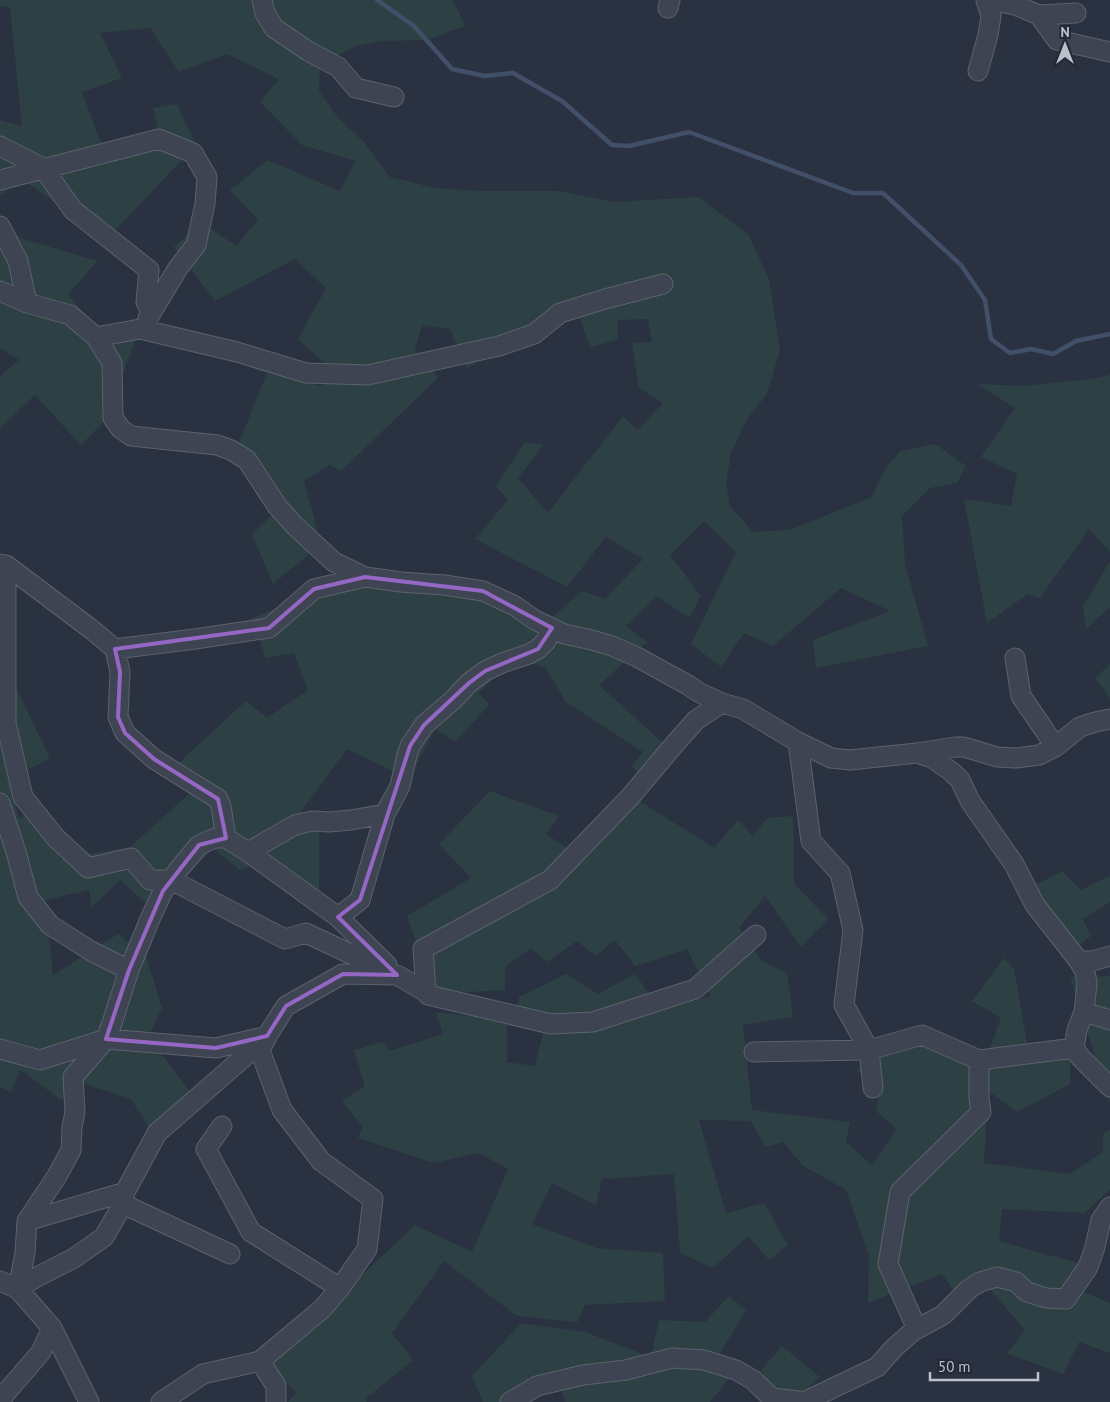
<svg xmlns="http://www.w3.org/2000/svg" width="1110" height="1402" font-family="'PT Sans',sans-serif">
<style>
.green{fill:#2d4043}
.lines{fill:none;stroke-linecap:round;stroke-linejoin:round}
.stream{stroke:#424f68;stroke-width:4.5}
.minor-casing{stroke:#5c626e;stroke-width:21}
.minor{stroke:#3e4451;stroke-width:19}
.marked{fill:none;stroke:#9567c4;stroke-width:4;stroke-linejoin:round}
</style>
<rect width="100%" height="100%" fill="#2a3241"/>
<!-- green -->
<path class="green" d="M0,0H453L465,26L427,40L380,41L356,46L320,64L319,91L339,119L364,142L390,177L435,188L479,191H558L614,202L698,197L749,235L769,280L780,350L767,394L747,419L731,453L726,483L730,506L753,532L790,530L872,497L882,474L900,451L935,444L966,466L957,483L930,488L902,516L905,564L928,646L816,668L813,640L890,611L841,588L773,646L744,633L721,667L691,644L736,552L704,521L670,555L701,596L689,618L656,596L626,626L647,642L599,685L675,754L652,786L632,767L643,752L566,702L546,668L518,657L478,693L490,704L455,742L435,729L409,779L347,749L300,813L319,830V892L292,890L274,857L240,870L213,849L153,909L120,880L92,907L89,890L45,900L53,975L118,934L146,956L162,1008L148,1037L196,1099L153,1134L131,1099L79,1082L61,1100L21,1070L11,1092L0,1087V655L50,758L9,780L19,818L48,809L60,859L130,847L200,784L174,767L246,701L267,718L308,690L294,653L266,658L251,619L340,579L480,585L546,623L582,591L605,599L643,559L606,537L567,587L475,539L508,500L496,486L525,442L543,445L518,478L548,513L623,416L638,430L663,403L639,388L632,343L652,342L648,319L617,320L618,340L590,347L577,310L539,324L467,368L450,329L422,325L415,349L438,378L341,471L330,465L304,481L321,544L273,584L252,534L285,503L254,466L231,463L267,373L321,386L331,369L298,339L326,288L295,259L215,301L174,247L201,222L236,246L258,220L230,190L268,160L340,191L355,161L302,145L260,102L279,79L227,54L179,72L150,28L100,33L122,78L82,92L102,146L159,134L153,108L177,104L196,145L107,239L22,179L0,196V120L22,126L10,7L0,6Z
M0,215L20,238L97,261L68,295L102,333L136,337L123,374L122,403L81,445L35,395L0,428V376L19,360L0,348Z
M1110,375V552L1089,529L1040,598L1028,594L987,623L964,499L1011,506L1017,474L981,457L1015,408L977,384L1021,386L1091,379Z
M1110,561V607L1086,629L1083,606Z
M1110,664V698L1095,678Z
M490,791L559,816L546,834L580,857L635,798L714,848L738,820L753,836L767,818L793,816L794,883L828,919L801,947L765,896L739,928L762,961L787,974L793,1017L743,1025L752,1110L850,1122L846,1142L872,1165L897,1129L876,1111L882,1081L857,1072L865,1055L912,1040L983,1068L1001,1018L972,1001L1004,958L1014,969L1030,1060L1070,1052V1084L1017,1112L988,1091L984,1163L1070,1174L1103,1152V1134L1110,1129V1190L1085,1213L1002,1209L999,1241L1077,1263L1084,1292L1110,1303V1353L1079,1342L1063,1374L1007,1353L1025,1330L990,1289L963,1304L942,1274L868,1303L869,1255L846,1190L802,1165L783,1142L765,1147L751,1121L699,1120L726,1213L764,1203L788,1245L769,1260L748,1236L713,1268L680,1253L674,1174L602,1179L596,1205L552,1183L532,1224L597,1248L663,1253L665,1301L585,1305L577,1322L517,1316L444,1261L392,1333L413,1360L365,1399L367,1402H288L296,1393L269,1363L415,1225L472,1252L508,1169L479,1153L433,1163L358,1138L363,1127L342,1101L365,1086L354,1050L383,1042L390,1051L443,1034L436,1012L507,1020V1062L535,1066L544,1029L515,1024L519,997L566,974L598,994L635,974L661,1010L711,996L687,949L635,966L615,940L596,956L577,941L547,962L531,948L505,967V990L434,994L407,916L471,878L439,844Z
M1062,871L1081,890L1110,876V902L1083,919L1091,936L1062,959L1035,885Z
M1110,976V1103L1070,977Z
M729,1296L746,1310L719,1355L736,1370L710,1402H565L560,1383L509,1402H483L472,1376L521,1323L585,1332L651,1357L659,1320L705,1322Z
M782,1346L820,1377L791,1402H760L746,1388Z"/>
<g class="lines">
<!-- stream -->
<path class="stream" d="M377,0L414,26L452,69L485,76L513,73L562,101L612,145L629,146L689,132L853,193H883L961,265L985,300L991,339L1010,353L1031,349L1053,354L1076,341L1110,334"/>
<defs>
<path id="minor" d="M262,0L265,13L274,28L308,51L338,67L356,88L394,97
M989,0L1015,5L1039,15L1057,40L1110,52
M668,8L670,0
M1039,15L1076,13
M978,71L988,35L991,16L986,0
M0,146L43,168L73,210L149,270L146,302L151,313L148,318
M0,180L159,139L193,153L207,177L205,204L196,245L178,268L151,313
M0,226L18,261L27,303
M0,291L27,303L70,315L96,337L112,363L113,418L121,429L131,436L217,445L231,450L247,460L277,506L295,526L334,562L365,577L401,582L444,585L483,591L515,606L535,620L564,634L592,640L612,646L637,657L688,685L700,693L722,703L743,709L798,742L831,758L850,760L917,753L955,747H964L997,757L1016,758L1039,755L1055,747L1080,727L1095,722L1110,719
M96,337L140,329L237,352L306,373L368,375L499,346L534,334L560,313L605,299L663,284
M0,564L6,565L91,629L115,649L120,672L118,717L125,733L154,759L218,799L221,806L226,838L248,852L338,917L387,965
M6,565V723L23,797L56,838L88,868L131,858L150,880H171L285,939L306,933L389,972
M115,649L195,639L269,628L314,589L365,577
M1015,658L1021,696L1045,731L1055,747
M798,742L811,841L840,873L853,930L844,1005L869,1050L873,1088
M917,753L932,758L952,772L960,780L970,801L1014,864L1035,905L1079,961L1085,972L1087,983L1084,1012L1077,1030L1074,1048L1080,1057L1110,1087
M0,803L16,852L28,897L50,925L91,951L129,970
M248,852L295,825L312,821L329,822L351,820L385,814
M338,917L360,900L385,814L400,786L407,755L410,746L424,725L454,699L469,683L485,671L502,663L529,654L538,649L546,641L552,628
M1079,961H1092L1110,956
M426,992L428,995L551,1024L593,1022L695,989L756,935
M1084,1012L1110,1020
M0,1049L40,1060L106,1039L216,1048L264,1037
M754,1052L869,1050L922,1035L979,1060L1074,1048
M222,1126L206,1149L251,1232L340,1288
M123,1204L230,1254
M27,1221L125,1192
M0,1281L18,1289L52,1328L89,1402
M18,1289L25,1253L27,1221L57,1176L71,1150L72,1127L75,1112L73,1077L106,1039L112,1023L129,970L150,919L163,891L179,869L199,845L215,838H226
M18,1289L35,1278L74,1258L104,1237L123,1204L125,1192L157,1133L267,1037
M917,1329L943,1315L969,1289L980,1282L997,1277L1016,1282L1027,1292L1046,1298L1066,1299L1088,1267L1095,1247L1101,1220L1110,1207
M260,1361L276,1386V1402
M806,1401L877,1367L894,1348L912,1332L917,1329L888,1264L900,1192L981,1112L979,1098V1060
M2,1402L3,1396L41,1352L52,1328
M161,1402L203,1374L260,1361L322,1309L340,1288L367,1249L373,1199L321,1161L282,1110L260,1050L267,1036L286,1006L343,974L397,975L426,992L423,949L550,880L631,796L673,746L696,720L722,703
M510,1402L537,1386L583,1375L626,1370L672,1358L704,1360L736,1370L753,1380L772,1398L807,1402"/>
</defs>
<!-- minor casing -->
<use href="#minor" class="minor-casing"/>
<!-- minor -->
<use href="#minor" class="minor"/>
</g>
<!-- marked area -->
<path class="marked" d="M365,577L483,591L552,628L538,649L485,671L469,683L424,725L410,746L360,900L338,917L397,975L343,974L286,1006L267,1036L216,1048L106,1039L129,970L163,891L199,845L226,838L218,799L154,759L125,733L118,717L120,672L115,649L269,628L314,589Z"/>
<!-- north arrow -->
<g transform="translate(1065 45)" stroke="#232936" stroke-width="4" paint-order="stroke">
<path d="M0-4L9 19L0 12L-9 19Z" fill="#bbc0cb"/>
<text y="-8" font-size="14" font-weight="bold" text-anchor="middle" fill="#bbc0cb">N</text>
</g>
<!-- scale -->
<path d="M930 1372v8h108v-8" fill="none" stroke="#bbc0cb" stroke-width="2.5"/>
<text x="938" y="1372" font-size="15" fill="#bbc0cb" stroke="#232936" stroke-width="4" paint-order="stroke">50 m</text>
</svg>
